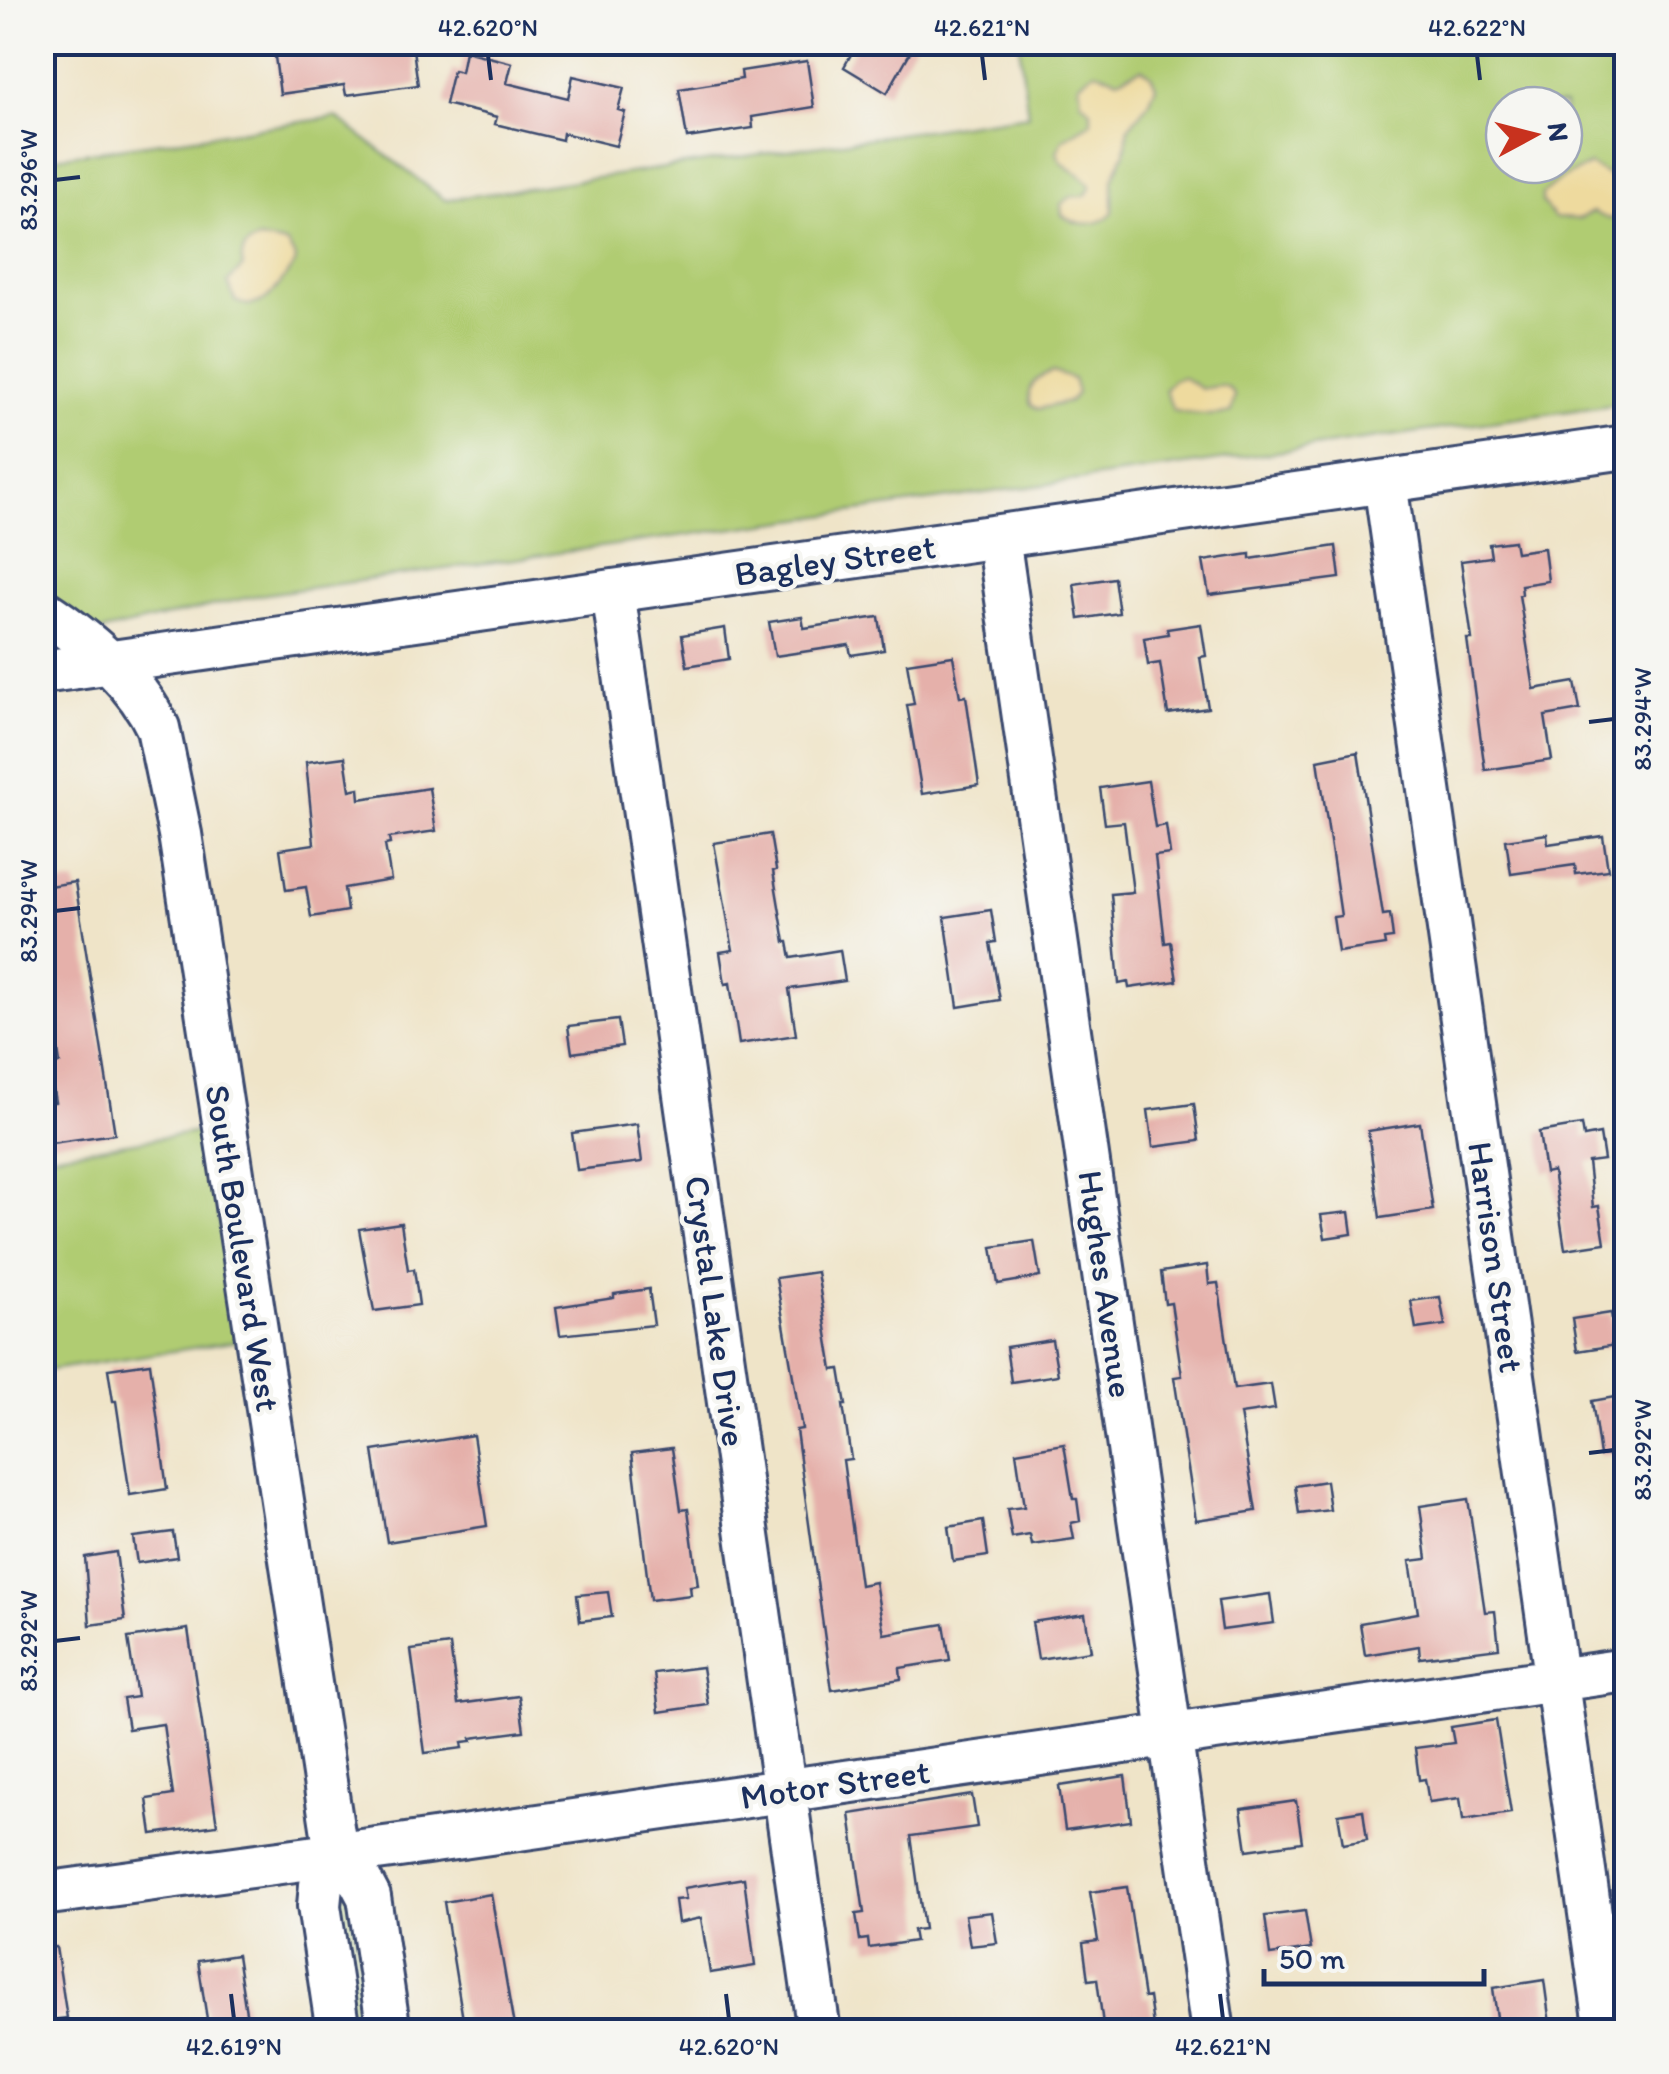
<svg xmlns="http://www.w3.org/2000/svg" width="1669" height="2074" font-family="Itim,sans-serif">
<style>
.green{fill:#b0cc72;stroke:#667e68;stroke-width:2.5;fill-rule:evenodd}
.sand{fill:#eeda9e;stroke:#84847e;stroke-width:2.5}
.building{fill:#e5b0aa}
.lines{fill:none;stroke-linecap:round;stroke-linejoin:round}
.minor-casing{stroke:#3b4a6e;stroke-width:48}
.minor{stroke:#fff;stroke-width:42}
.ticks{fill:none;stroke:#1b2f5e;stroke-width:4}
.labels{text-anchor:middle;stroke-width:9;stroke-linejoin:round;paint-order:stroke}
.street-label{font-size:35px;fill:#1b2f5e;stroke:#f6f6f2}
.neatline{fill:none;stroke:#1b2f5e;stroke-width:4}
.ticks-label{font-size:25px;text-anchor:middle;fill:#1b2f5e}
</style>
<rect width="100%" height="100%" fill="#f6f6f2"/>
<filter id="ink" filterUnits="userSpaceOnUse"><feTurbulence type="fractalNoise" baseFrequency=".01" numOctaves="2"/><feDisplacementMap in="SourceGraphic" scale="20" xChannelSelector="R" yChannelSelector="G"/><feConvolveMatrix kernelMatrix="1 2 1 2 8 2 1 2 1" color-interpolation-filters="sRGB"/></filter>
<filter id="wash" filterUnits="userSpaceOnUse"><feTurbulence type="fractalNoise" baseFrequency=".0048" numOctaves="4" result="noise"/><feDisplacementMap in="SourceGraphic" scale="40" xChannelSelector="R" yChannelSelector="G"/><feGaussianBlur stdDeviation="2.25" result="paint"/><feColorMatrix in="noise" values="0 0 0 0 0 0 0 0 0 0 0 0 0 0 0 0 0 1.4 0 .05"/><feComposite in="paint" operator="in"/></filter>
<g filter="url(#wash)">
<rect width="100%" height="100%" fill="#efe4c8"/>
<!-- green -->
<path class="green" d="M1019,43H1626V403L259,595L43,645L42,159L336,117L445,200L1028,115ZM1504,105H1564V165H1504Z
M206,1131L238,1341L43,1371V1156Z
M341,1890L349,1891L375,2031H350L332,1896Z"/>
<!-- sand -->
<path class="sand" d="M1142,68L1151,75L1156,86L1150,101L1128,128L1125,152L1113,179V212C1099,228 1077,226 1062,215L1061,204L1072,196H1085L1091,187C1082,170 1062,171 1057,152L1063,139L1091,122V110L1081,101L1079,83L1095,71L1118,79Z
M1590,165L1613,178L1626,193L1625,212C1617,224 1604,218 1593,212L1578,219L1555,218L1542,203V194L1562,178Z
M259,239L287,244L296,259L295,264C280,282 265,316 235,301L228,282L243,267C239,252 245,244 259,239Z
M1053,372L1073,379L1077,393L1069,402L1038,409L1031,405C1024,385 1036,378 1053,372Z
M1182,377L1201,388C1216,389 1224,379 1235,396L1231,412C1216,417 1189,415 1173,410L1165,390L1173,380Z"/>
<g id="blocks">
<!-- building -->
<path class="building" d="M273,42H343V49L412,42L418,85L346,95L344,85L280,94Z
M858,42H916L887,93L844,67Z
M465,51L512,63L507,83L568,98L573,76L624,88L618,110L625,112L616,146L563,133L562,140L495,124L497,117L445,104L453,70L461,72Z
M807,61L814,107L752,117L753,128L687,138L679,89L742,79L741,71Z
M1514,541L1516,552L1544,548L1548,581L1521,585L1522,594L1519,595L1534,689L1575,682L1580,710L1545,716L1552,760L1485,770L1467,639H1472L1461,561L1491,557L1489,544Z
M1336,546L1340,578L1209,595L1203,561L1250,554V559Z
M1114,578L1119,613L1079,619L1074,584Z
M802,617L804,628L879,617L884,650L851,655L849,645L775,656L769,622Z
M1201,624L1206,656L1200,657L1208,708L1168,714L1160,663L1148,665L1144,638L1168,634L1167,629Z
M725,628L729,659L687,666L682,635Z
M953,656L960,697L966,696L979,785L922,794L907,705L914,704L907,663Z
M1358,752L1383,915L1390,914L1393,938L1384,939L1385,945L1338,952L1333,917L1341,916L1318,760Z
M345,757L350,790L359,788L360,799L429,788L436,831L389,838L390,844L385,845L391,880L344,888L347,911L311,917L306,887L286,890L280,849L314,844L306,762Z
M1148,781L1155,827L1166,825L1170,854L1155,856L1165,943L1171,942L1177,981L1129,988L1128,982L1119,984L1111,894L1133,892L1124,822L1105,824L1100,788Z
M770,834L776,870L773,871L785,942H788L791,958L840,950L845,981L789,989L796,1035L739,1044L730,983L725,984L720,952L733,950L714,843Z
M1547,834L1548,844L1603,836L1608,870L1576,874L1575,865L1511,874L1506,840Z
M75,882L115,1134L51,1143L45,1103L55,1102L49,1065L60,1063L47,976L42,977V887Z
M991,910L996,942L990,943L1000,1000L958,1007L945,917Z
M618,1020L622,1046L572,1053L568,1026Z
M1194,1104L1199,1141L1153,1147L1148,1110Z
M1420,1123L1433,1210L1380,1218L1368,1131Z
M637,1124L642,1162L577,1170L572,1133Z
M1582,1125L1584,1137L1600,1134L1604,1160L1588,1162L1593,1207L1599,1206L1605,1243L1565,1249L1553,1171L1545,1173L1539,1132Z
M1349,1212L1352,1234L1325,1238L1321,1215Z
M401,1223L408,1270L414,1269L419,1305L374,1311L359,1229Z
M1034,1241L1040,1277L998,1284L992,1247Z
M1207,1265L1209,1284L1218,1283L1234,1389L1271,1384L1275,1409L1240,1414L1256,1511L1196,1520L1174,1377L1182,1376L1171,1303L1165,1304L1161,1272Z
M817,1272L833,1370L840,1369L846,1405H843L851,1459L843,1460L860,1585L875,1582L884,1634L944,1624L950,1660L900,1668L901,1679L832,1690L796,1430L802,1429L776,1278Z
M649,1289L654,1325L560,1335L556,1307L614,1298V1294Z
M1440,1297L1445,1325L1416,1329L1411,1301Z
M1611,1313L1616,1345L1577,1351L1572,1319Z
M1052,1340L1058,1375L1011,1382L1006,1347Z
M150,1363L167,1489L130,1495L116,1401H113L108,1369Z
M1626,1395V1452L1600,1456L1592,1401Z
M473,1435L487,1526L387,1542L373,1451Z
M1064,1444L1073,1499H1077L1080,1521L1071,1523L1074,1539L1032,1545L1030,1535L1012,1538L1007,1509L1024,1507L1016,1452Z
M672,1448L681,1510L688,1509L698,1585L690,1586L691,1595L650,1600L632,1453Z
M1326,1481L1330,1510L1299,1514L1295,1486Z
M1468,1499L1485,1612L1495,1611L1499,1648L1420,1658L1419,1646L1365,1655L1360,1623L1418,1613L1410,1561L1427,1559L1420,1506Z
M983,1521L988,1556L953,1561L948,1527Z
M173,1532L177,1557L137,1563L133,1537Z
M116,1552L125,1620L90,1625L85,1557Z
M608,1592L612,1617L580,1621L577,1595Z
M1270,1594L1274,1623L1222,1630L1218,1601Z
M1085,1614L1091,1651L1038,1659L1032,1622Z
M188,1629L217,1825L152,1834L147,1799L173,1795L163,1724L128,1729L123,1699L137,1697L128,1638Z
M450,1645L458,1704L519,1696L524,1731L471,1738L472,1741L462,1742L463,1748L425,1753L411,1650Z
M702,1667L708,1705L659,1712L654,1673Z
M1496,1720L1511,1813L1463,1820L1460,1798L1429,1802L1425,1779L1419,1780L1415,1748L1454,1743L1451,1727Z
M1125,1776L1131,1821L1065,1830L1059,1786Z
M972,1795L977,1827L911,1836L924,1929L913,1930L915,1941L869,1948L868,1939L860,1940L856,1914L864,1913L850,1814Z
M1296,1801L1302,1842L1247,1850L1241,1809Z
M1363,1810L1367,1840L1343,1844L1338,1814Z
M744,1878L755,1966L710,1973L701,1918L678,1923L675,1900L686,1899L684,1888Z
M1127,1887L1144,1998L1149,1997L1154,2032H1104L1097,1979L1088,1980L1083,1943L1098,1941L1090,1892Z
M491,1894L515,2032H465L444,1902Z
M1305,1911L1311,1949L1270,1955L1265,1916Z
M992,1912L997,1943L970,1946L965,1915Z
M56,1947L67,2018L42,2021V1948Z
M237,1955L249,2032H209L198,1961Z
M1544,1980L1550,2024L1499,2032L1493,1988Z"/>
</g>
</g>
<g filter="url(#ink)">
<use href="#blocks" fill-opacity="0" stroke="#3b4a6e" stroke-width="2.5"/>
<g class="lines">
<defs>
<path id="minor" d="M1385,482L1607,2032
M998,537L1213,2032
M613,591L819,2032
M42,610C86,639 136,680 158,728L180,834L336,1853L360,1880L369,1897L389,2032
M42,672L1626,447
M336,1853L321,1885L319,1906L338,2032
M42,1894L399,1846L1626,1670"/>
</defs>
<!-- minor casing -->
<use href="#minor" class="minor-casing"/>
<!-- minor -->
<use href="#minor" class="minor"/>
</g>
</g>
<!-- ticks -->
<path class="ticks" d="M488,55L491,80M982,55L985,80M1477,55L1480,80M55,180L80,177M1589,722L1614,719M55,911L80,908M1589,1453L1614,1450M55,1641L80,1638M231,1994L234,2019M726,1994L729,2019M1220,1994L1223,2019"/>
<g class="labels">
<!-- street labels -->
<g class="street-label">
<text transform="translate(835 560) rotate(-8)" y="12">Bagley Street</text>
<text transform="translate(243 1248) rotate(81)" y="12">South Boulevard West</text>
<text transform="translate(1496 1257) rotate(82)" y="12">Harrison Street</text>
<text transform="translate(1106 1284) rotate(82)" y="12">Hughes Avenue</text>
<text transform="translate(716 1311) rotate(82)" y="12">Crystal Lake Drive</text>
<text transform="translate(835 1784) rotate(-8)" y="12">Motor Street</text>
</g>
</g>
<!-- margin -->
<rect width="1669" height="2074" fill="none" stroke="#f6f6f2" stroke-width="110"/>
<!-- north arrow -->
<g transform="translate(1534 135) rotate(83)"><circle r="48" fill="#f6f6f2" stroke="#9ea6b7" stroke-width="2.5"/>
<path d="M0-8L18 38L0 25L-18 38Z" fill="#c8321e"/>
<text y="-15" font-size="28" font-weight="bold" text-anchor="middle" fill="#1b2f5e">N</text>
</g>
<!-- scale -->
<path d="M1264 1969v15h220v-15" fill="none" stroke="#1b2f5e" stroke-width="5"/>
<text x="1279" y="1969" font-size="30" fill="#1b2f5e" stroke="#f6f6f2" stroke-width="8" paint-order="stroke">50 m</text>
<rect x="55" y="55" width="1559" height="1964" class="neatline"/>
<g class="ticks-label">
<text x="488" y="36">42.620°N</text>
<text x="982" y="36">42.621°N</text>
<text x="1477" y="36">42.622°N</text>
<text transform="translate(28 180) rotate(-90)" y="9">83.296°W</text>
<text transform="translate(1642 719) rotate(-90)" y="9">83.294°W</text>
<text transform="translate(28 911) rotate(-90)" y="9">83.294°W</text>
<text transform="translate(1642 1450) rotate(-90)" y="9">83.292°W</text>
<text transform="translate(28 1641) rotate(-90)" y="9">83.292°W</text>
<text x="234" y="2055">42.619°N</text>
<text x="729" y="2055">42.620°N</text>
<text x="1223" y="2055">42.621°N</text>
</g>
</svg>
